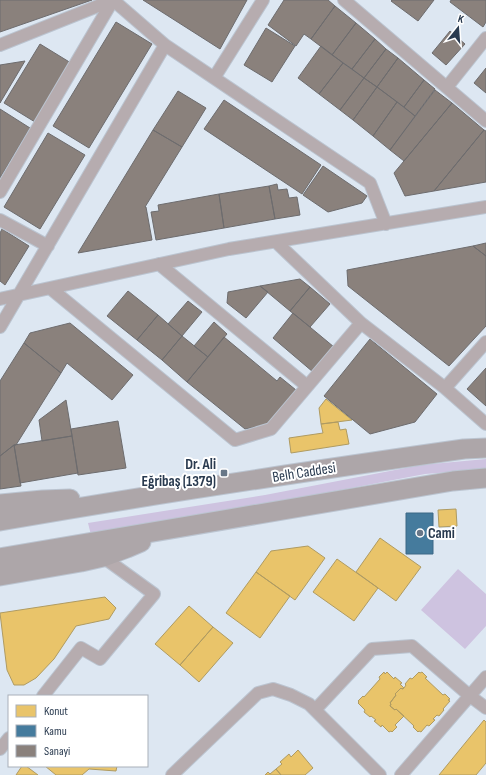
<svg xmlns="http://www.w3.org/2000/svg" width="486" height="775" font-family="'Sofia Sans Condensed',sans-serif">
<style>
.green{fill:#cec3e0}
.homes{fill:#e9c46a;stroke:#af9b62}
.public{fill:#457b9d;stroke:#3d6886}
.industry{fill:#8a817c;stroke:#6d6c6e}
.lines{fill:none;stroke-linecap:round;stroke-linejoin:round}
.minor-casing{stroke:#bbc4d0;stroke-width:14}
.primary-casing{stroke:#bbc4d0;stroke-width:21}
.minor{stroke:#b6acaf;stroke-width:12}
.primary{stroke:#ada6a9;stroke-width:19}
.poi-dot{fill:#687788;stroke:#fff;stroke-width:1.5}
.labels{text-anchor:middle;stroke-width:4;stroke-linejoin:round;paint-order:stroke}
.poi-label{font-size:15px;font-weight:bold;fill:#293a4f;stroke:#fff;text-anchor:end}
.street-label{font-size:15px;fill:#293a4f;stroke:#fff}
</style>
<rect width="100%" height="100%" fill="#dde7f2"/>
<!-- green -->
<path class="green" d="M486,459V469L425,474L267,504L91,535L88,523L265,495L421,465Z
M458,569L486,594V626L465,649L421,610Z"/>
<!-- homes -->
<path class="homes" d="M326,399L352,420L321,424L319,408Z
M338,422L340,430L346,429L349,444L291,453L289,438L323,433L321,424Z
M456,509L457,526L439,527L438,510Z
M380,538L421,567L396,601L356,572Z
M308,546L325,558L295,600L256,572L271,551Z
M337,559L378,588L354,621L313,592Z
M256,572L290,596L260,638L226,613Z
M105,597L116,608L109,619L76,626L54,659L36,678L24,685H14L7,670L0,613Z
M189,606L213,627L180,665L155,644Z
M213,627L233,643L199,682L180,665Z
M384,672L385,674L387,672L394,679L395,677L402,683L400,684L404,688L402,689L401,688L395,694L396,695L390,703L391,704L390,706L395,710L396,709L404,716L395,725L397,727L392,732L391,731L389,732L382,725L381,727L374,721L376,720L371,716L370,717L364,712L365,710L358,703L359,702L358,701L363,696L364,697L380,679L379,677Z
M419,672L420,673L422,672L427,677L425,678L443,695L445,694L450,699L448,700L450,701L443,709L444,710L439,716L437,715L433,719L435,720L429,726L427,725L421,732L419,731L418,732L413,727L414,726L396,709L395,710L390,706L391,704L390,703L396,695L395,694L401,688L402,689L404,688L406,685L405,684L410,678L412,679Z
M484,720L486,722V763L476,775H439Z
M298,750L313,768L305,775H281L276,769L282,764L280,762L289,754L291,757Z
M22,766H26L38,775H16Z
M45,766H117L116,771L89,769L82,775H56Z
M276,769L281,775H265L268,772L270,774Z"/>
<!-- public -->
<path class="public" d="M406,513H433V554H406Z"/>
<!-- industry -->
<path class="industry" d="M0,0H92L0,32Z
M143,0H247L220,49Z
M284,0H328L335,6L311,39L304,34L296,46L268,25Z
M392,0H434L418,21L391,1Z
M451,0H486V22L483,27L450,2Z
M335,6L356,23L332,55L311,39Z
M116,22L152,44L89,148L53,126Z
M356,23L375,39L352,69L332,55Z
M266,28L295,46L272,82L244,65Z
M450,31L465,44L446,65L432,53Z
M375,39L386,49L364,78L352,69Z
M40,44L71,63L35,122L4,103Z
M321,46L343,63L319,94L298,78Z
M386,49L398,58L377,87L364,78Z
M398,58L424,80L404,107L377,87Z
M25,61L0,103V65Z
M343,63L364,78L340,110L319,94Z
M486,68V93L474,83Z
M364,78L377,87L353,120L340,110Z
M424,80L435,89L415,116L404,107Z
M377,87L397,102L373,136L353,120Z
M435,90L452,103L404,161L390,150Z
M178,91L206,108L182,147L153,130Z
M224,100L321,165L302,194L204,129Z
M397,102L415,116L390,150L373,136Z
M452,103L484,130L434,191L405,196L394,173Z
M0,109L30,128L0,178Z
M153,130L182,147L145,207H146L152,240L78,253Z
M484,130L486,131V182L434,191Z
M48,133L85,155L40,229L4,207Z
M323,166L367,196L362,203L328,212L303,195Z
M277,184L278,190L287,189L289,198L297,197L300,215L275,219L269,186Z
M269,186L275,219L224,228L219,194Z
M219,194L224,228L156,240L151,212L159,211L158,205Z
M2,229L29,246L5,285L0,281V233Z
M486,243V256L473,246Z
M473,246L486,256V326L449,366L348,286L347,270Z
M300,279L310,287L290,311L260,286Z
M260,286L268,292L246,318L227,303L228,292Z
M310,287L330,304L310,327L290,311Z
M128,291L158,315L137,340L107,316Z
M188,301L202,312L182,336L168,324Z
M293,313L334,347L313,372L273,338Z
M158,315L182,336L162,360L137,340Z
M214,322L227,334L208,357L194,346Z
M70,323L133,375L112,400L67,363L61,373L24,343L30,333Z
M182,336L208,357L187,382L162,360Z
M224,337L277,381L280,377L296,390L267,425L245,429L187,382Z
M370,339L437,394L415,422L370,434L324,396Z
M24,343L61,373L16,445H14L0,456V381Z
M486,368V406L467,389Z
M66,400L72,436L42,441L39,420Z
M118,421L126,468L78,475L71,429Z
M72,436L78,473L20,483L14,445Z
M14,445L21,486L0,489V456Z"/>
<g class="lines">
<defs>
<path id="minor" d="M113,0L165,45L370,183L386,224
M344,0L486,121
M0,45L113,0
M214,78L263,0
M447,87L486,38
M0,192L113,0
M0,220L48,246
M276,242L361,323L445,388L486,424
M159,264L307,386
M50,288L235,440L271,429L361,323
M0,299L229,249L486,207
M0,327L165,45
M445,388L486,342
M43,696L81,648L100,659L154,594L103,557
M315,710L372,649L412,646L470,696L486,708
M0,749L9,738
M172,775L258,693L273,689L291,695L309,704L380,775
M401,775L486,677"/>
<path id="primary" d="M0,504L43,500L70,499
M0,521C154,494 309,471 464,449L486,448
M0,558L453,481L486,478
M0,576L81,562L103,557L127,548L141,542"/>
</defs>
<!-- minor casing -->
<use href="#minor" class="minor-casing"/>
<!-- primary casing -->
<use href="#primary" class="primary-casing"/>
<!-- minor -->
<use href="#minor" class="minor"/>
<!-- primary -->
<use href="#primary" class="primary"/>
</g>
<!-- markers -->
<g class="poi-dot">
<rect x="220" y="469" width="8" height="8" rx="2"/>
<circle cx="420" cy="533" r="4"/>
</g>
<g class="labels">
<!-- poi labels -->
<g class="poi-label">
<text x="216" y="469">Dr. Ali<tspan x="216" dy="17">Eğribaş (1379)</tspan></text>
<text x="428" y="538" text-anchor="start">Cami</text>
</g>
<!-- street labels -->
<g class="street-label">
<text transform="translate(304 472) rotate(-9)" y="5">Belh Caddesi</text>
</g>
</g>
<!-- legend -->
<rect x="8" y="695" width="140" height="72" fill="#ffffff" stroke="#a9b0b9"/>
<rect x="16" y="705" width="20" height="12" fill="#e9c46a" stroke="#a9b0b9"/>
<text x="44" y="715" font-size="12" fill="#293a4f">Konut</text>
<rect x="16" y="725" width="20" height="12" fill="#457b9d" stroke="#a9b0b9"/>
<text x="44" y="735" font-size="12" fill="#293a4f">Kamu</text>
<rect x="16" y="745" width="20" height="12" fill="#8a817c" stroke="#a9b0b9"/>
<text x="44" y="755" font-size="12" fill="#293a4f">Sanayi</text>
<!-- north arrow -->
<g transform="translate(458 28) rotate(17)" stroke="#ffffff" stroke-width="3" paint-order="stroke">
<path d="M0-3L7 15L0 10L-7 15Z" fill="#293a4f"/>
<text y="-6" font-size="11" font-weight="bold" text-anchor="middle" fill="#293a4f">K</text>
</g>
</svg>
